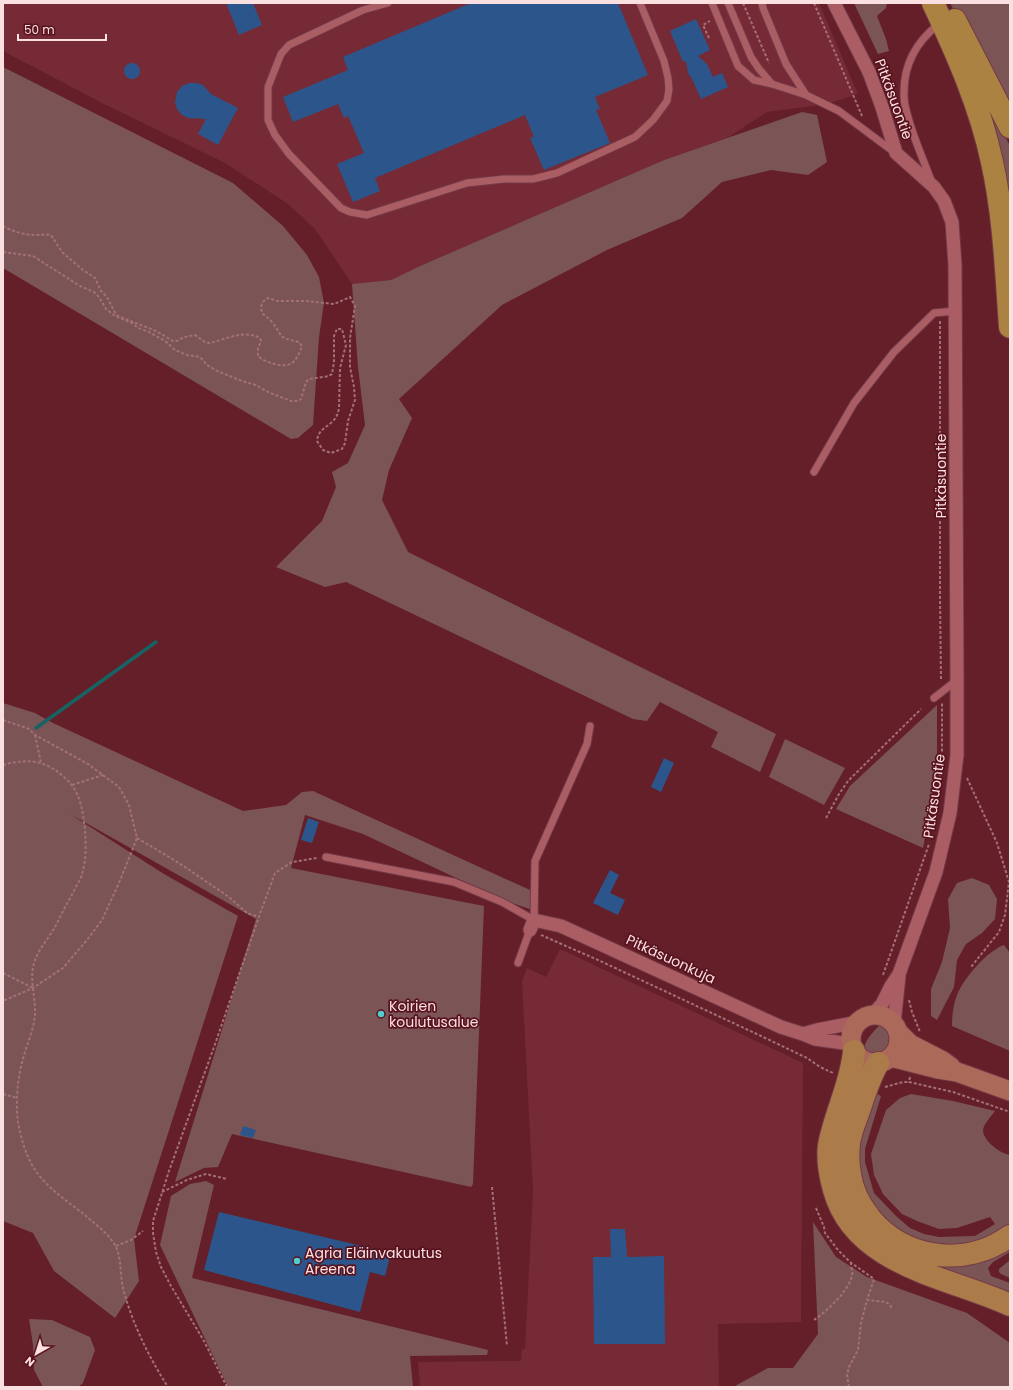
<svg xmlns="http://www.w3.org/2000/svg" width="1013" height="1390" font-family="Poppins,sans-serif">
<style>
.built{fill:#752a35}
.green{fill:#7b5456}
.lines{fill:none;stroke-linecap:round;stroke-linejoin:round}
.stream{stroke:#176363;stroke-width:3.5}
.building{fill:#2c568b}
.service-casing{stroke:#743a47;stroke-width:9}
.minor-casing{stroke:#743a47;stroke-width:15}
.secondary-casing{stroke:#743a47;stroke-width:21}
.trunk-casing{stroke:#743a47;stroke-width:24}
.motorway-casing{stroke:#743a47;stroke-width:24}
.path{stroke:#a47077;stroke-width:2;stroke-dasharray:3 2;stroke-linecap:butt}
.service{stroke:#aa5e64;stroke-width:7}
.minor{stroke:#aa5e64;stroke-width:13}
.secondary{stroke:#ab695a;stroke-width:19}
.trunk{stroke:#ac7b4a;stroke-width:22}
.motorway{stroke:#ac8243;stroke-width:22}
.poi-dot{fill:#52cdcd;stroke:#58131f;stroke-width:1.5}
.labels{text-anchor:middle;stroke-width:3.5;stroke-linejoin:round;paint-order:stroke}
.street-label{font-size:14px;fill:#fbe0e1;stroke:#58131f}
.poi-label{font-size:14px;fill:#fbe0e1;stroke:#58131f;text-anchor:start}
</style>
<rect width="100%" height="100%" fill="#641f29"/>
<!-- built -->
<path class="built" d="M3,3H819L858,94L827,104L767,112L727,138L664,160L420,266L391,280L352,284L315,229L288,204L225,163L102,103L3,51Z
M560,949L803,1063L801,1322L718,1324L719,1387H420L418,1362L521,1361L522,1349H525L533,1191L522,981L527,968L546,977Z"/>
<!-- green -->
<path class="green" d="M854,3H887L886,8L877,16L886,39L889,51L878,54Z
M950,3H1010V114Z
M3,67L233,183L283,226L307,255L319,277L324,303L319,337L313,425L298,438L291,439L3,268Z
M988,103L1010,146V271Z
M802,112L817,115L827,162L808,175L771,170L722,182L682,218L607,250L502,305L399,399L412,418L389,470L382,500L408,552L776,734L760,772L711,747L718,732L660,702L647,721L633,719L346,582L325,587L276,567L322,521L336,487L332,472L348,463L365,425L358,367L352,284L391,280L420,266L664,160Z
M3,703L35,713L53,723L243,811L286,805L302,792L313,791L530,890V909L503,900L363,834L305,815L291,868L484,906L473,1184L471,1187L232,1134L218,1167L204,1168L175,1182L256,919L70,814L164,874L238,916L134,1239L139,1281L115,1318L54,1271L33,1233L3,1221Z
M937,705V757L930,812L923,848L836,809L850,786Z
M785,739L845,768L824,805L769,777Z
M972,878L989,885L997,899L995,919L982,933L966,944L957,960L954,987L937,1020L931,1016V989L942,962L950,928L948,899L957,883Z
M1004,945L1010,953V1051L952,1026C952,1016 953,1005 957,995C964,978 987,951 1004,945Z
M881,1024C889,1031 891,1038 887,1048C881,1056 872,1056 864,1051C864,1040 873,1032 881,1024Z
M872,1091L881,1096L865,1149V1162L874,1193L897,1217L910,1228L924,1234L939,1237L975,1236L995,1224L990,1217L957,1228L939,1229L917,1221L902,1214L883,1194L874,1175L871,1154L886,1110L900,1098L911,1094L953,1101L995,1111C991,1117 984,1123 983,1130C983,1141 1001,1154 1010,1155V1226L971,1245L922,1244L898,1233L867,1201L856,1169V1140Z
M842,1157L901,1250L1010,1240V1252L993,1262L988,1268L991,1276L1010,1283V1295L919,1265L855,1222Z
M206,1181L214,1185L192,1278L488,1350L487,1355L410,1356L413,1387H228L160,1245L171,1196L190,1184Z
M813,1222L836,1257L867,1277L967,1313L1010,1343V1387H733L768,1368H793L818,1334Z
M1010,1260V1278L1001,1274L999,1272V1269Z
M29,1319L52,1320L90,1337L95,1350L83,1383L78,1387H43L34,1370L33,1345Z"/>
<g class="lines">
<!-- stream -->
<path class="stream" d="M36,728L156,642"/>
</g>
<!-- building -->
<path class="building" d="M226,3H253L262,25L239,35Z
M471,3H618L648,75L595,97L600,109L596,110L610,143L544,170L530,138L534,137L525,115L375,178L380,191L353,202L337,164L364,153L348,116L344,118L338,104L293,122L283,97L348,70L343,57Z
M696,19L710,50L698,56L707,64L713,77L722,73L728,87L701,99L692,79L688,73L686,61L683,62L670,31Z
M124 71a8 8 0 1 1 16 0a8 8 0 1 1-16 0Z
M189,83H196L203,85L211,94L238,108L218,145L198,134L206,119L188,118L182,115L177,109L175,102L177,92L182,86Z
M664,758L674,763L661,792L651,787Z
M308,818L319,822L312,843L301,840Z
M610,870L619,875L610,893L625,900L618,915L593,903Z
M243,1126L256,1130L253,1138L240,1135Z
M219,1212L391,1253L385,1276L370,1272L360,1312L204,1270Z
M610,1229H625L627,1257L664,1256L665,1344H594L593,1257H611Z"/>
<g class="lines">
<defs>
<path id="service" d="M388,3L363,10L289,45L281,54L268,87V120L275,135L289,154L341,208L350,212L367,215L467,183L504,179H533L557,173L635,137L653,120L667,101L669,89L668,78L664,61L640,3
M712,3L738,66L754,80L772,84L806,95L839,111L894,152
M728,3L751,57L759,69L772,84
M762,3L763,8L786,64L806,95
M932,183C923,158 910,131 905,105C904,101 904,96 904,92C904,64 917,41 939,24
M814,472L854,403L894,352L934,313L956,311
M934,698L957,680
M326,857L454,882L502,902L534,920L535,861L587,744L590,726
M518,963L530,930"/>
<path id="minor" d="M834,3L869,72L882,107L896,153L934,187L944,201L952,222L955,265L957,679V755L950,813L936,872L899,974L891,986L882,1004L872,1015
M530,930L534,920L561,926L781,1027L803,1034L815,1039L851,1044
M894,1024L899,976
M803,1034L817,1030L858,1022"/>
<path id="secondary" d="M851 1039a24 24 0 1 1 48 0a24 24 0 1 1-48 0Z
M898,1032L910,1044L943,1061L951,1067
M891,1057L938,1069L957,1072L1010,1091"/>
<path id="trunk" d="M854,1051C851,1084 835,1113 829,1145C827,1160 830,1176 834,1190C855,1266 949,1277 1010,1305
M878,1063C869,1079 864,1095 859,1111C855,1122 850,1133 849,1144C848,1153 848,1164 850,1174C852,1190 860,1205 870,1218C905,1260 966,1268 1010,1236"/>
<path id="motorway" d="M933,3C957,54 980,106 992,162C1004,216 1006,272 1010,327
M955,20L1010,127"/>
</defs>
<!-- service casing -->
<use href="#service" class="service-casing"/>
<!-- minor casing -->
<use href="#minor" class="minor-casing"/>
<!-- secondary casing -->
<use href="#secondary" class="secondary-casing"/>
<!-- trunk casing -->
<use href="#trunk" class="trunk-casing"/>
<!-- motorway casing -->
<use href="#motorway" class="motorway-casing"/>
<!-- path -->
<path class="path" d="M743,3L769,63
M814,3L862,116
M709,38L703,25L710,21
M3,226C12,231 24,235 35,235C40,235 45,234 51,235L62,252L84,271L88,273L95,278L101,291L107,297L114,311L118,316L156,331L173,341H177L184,337L195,335L205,342L209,343C225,340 243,329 260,338L261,341L258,348V356C264,362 284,369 292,363C297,359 300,352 302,346L299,342C276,337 284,337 272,322C269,318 265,316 262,313C260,306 262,301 268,298L277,301H306L334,304L350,297L355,306L350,338V367L354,387L355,400L348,421L345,443L342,449L331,453L323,450L317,441C318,430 326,428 333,421C337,417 338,413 339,408L340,368L346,345L342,329H337L334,336V362L332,374L329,376L309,379L306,382L301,399L298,401H291L268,392L256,385L242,381L217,371L207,365L200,357L187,355L175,350L165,341L149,332L138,328L132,323L115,316L106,309L99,297L94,292L80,286L33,256L3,252
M940,321V597L941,680
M3,720L29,729L35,735L88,764L119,787L129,805L137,838L119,883L102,920L87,940L63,968L33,988L3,1001
M35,735L41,763
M3,765C28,758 46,760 65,778C78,789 82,805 84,822C86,837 87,859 82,874C81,880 76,885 74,891C67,903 61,915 55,927C48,939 38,950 34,963C29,980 36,998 35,1015C34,1028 28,1042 24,1055C18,1076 15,1100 18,1122C21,1139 27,1160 38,1174C51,1191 70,1203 86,1216C95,1224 106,1232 113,1242C123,1256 119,1276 124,1292C133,1325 150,1359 168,1387
M967,778L997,843L1009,882L1005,915L999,932L971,967
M72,785L103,775
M826,818L839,794L848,781L921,709
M933,826L938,796L942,754V703
M137,838L179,863L229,897L247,913L259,917
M541,935L598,960L761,1036L807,1058L820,1067L833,1073
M3,973L33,988
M883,975L929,844
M909,1000L912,1012L920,1032
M910,1077L909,1082L953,1092L1010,1112
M885,1087L903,1082H909
M3,1094L17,1098
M492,1187L507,1346
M162,1192L187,1180L206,1174L227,1179
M816,1208L824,1227L825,1233L838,1250L850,1262L874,1279L867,1300
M116,1246L131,1240L143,1231
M814,1320C826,1312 850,1290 852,1275C853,1271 851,1267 851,1263
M227,1387L204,1341L171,1286L161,1267L156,1252L153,1233V1221L169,1171L214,1047L261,911L275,873L292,862L317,858
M849,1387L847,1375L849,1367L858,1350L861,1323L867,1300L886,1302L891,1306L890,1310"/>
<!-- service -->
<use href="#service" class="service"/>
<!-- minor -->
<use href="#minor" class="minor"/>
<!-- secondary -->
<use href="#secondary" class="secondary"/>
<!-- trunk -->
<use href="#trunk" class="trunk"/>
<!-- motorway -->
<use href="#motorway" class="motorway"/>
</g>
<!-- markers -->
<g class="poi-dot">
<circle cx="381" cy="1014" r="4"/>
<circle cx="297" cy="1261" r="4"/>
</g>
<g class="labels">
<!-- street labels -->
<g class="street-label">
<text transform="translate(894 99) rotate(70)" y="5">Pitkäsuontie</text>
<text transform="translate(941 476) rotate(-90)" y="5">Pitkäsuontie</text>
<text transform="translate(934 796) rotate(-82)" y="5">Pitkäsuontie</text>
<text transform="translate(671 959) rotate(25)" y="5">Pitkäsuonkuja</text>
</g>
<!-- poi labels -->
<g class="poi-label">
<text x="389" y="1011">Koirien<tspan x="389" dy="16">koulutusalue</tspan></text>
<text x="305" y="1258">Agria Eläinvakuutus<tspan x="305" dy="16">Areena</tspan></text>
</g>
</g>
<!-- border -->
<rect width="1013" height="1390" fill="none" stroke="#fbe0e1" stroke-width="8"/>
<!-- north arrow -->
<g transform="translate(36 1354) rotate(219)" stroke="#58131f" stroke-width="3" paint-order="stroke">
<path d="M0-3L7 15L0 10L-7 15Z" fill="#fbe0e1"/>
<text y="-6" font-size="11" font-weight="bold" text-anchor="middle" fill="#fbe0e1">N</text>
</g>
<!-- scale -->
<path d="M18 34v6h88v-6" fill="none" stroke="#fbe0e1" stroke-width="2"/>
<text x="24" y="34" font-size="12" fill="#fbe0e1" stroke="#58131f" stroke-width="3" paint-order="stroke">50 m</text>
</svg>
